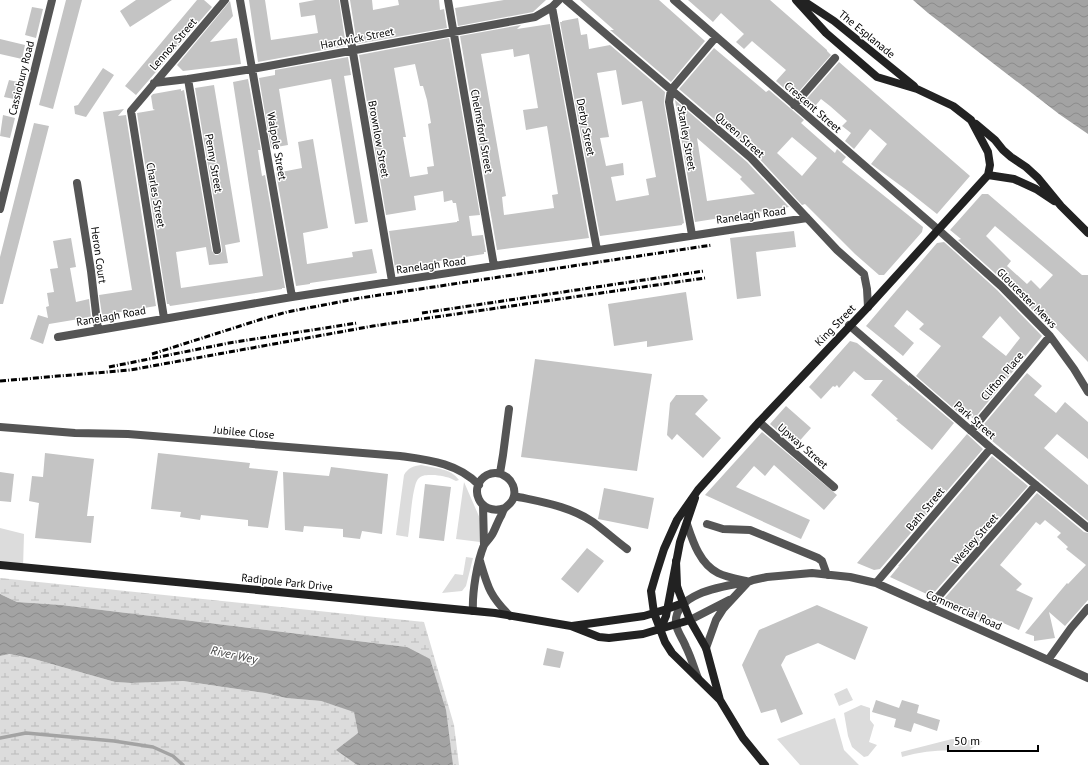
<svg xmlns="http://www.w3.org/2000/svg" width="1088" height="765" font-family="'PT Sans',sans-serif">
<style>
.green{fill:#dcdcdc}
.wetland{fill:url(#wetland-marsh)}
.water{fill:url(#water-waves)}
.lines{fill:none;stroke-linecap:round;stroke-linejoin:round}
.stream{stroke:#a3a3a3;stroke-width:3.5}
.building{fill:#c4c4c4;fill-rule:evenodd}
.street{stroke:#555;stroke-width:8}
.secondary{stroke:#222;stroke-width:8}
.rail{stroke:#000;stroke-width:3;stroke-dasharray:6 2 1 2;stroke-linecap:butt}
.labels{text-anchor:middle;stroke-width:3;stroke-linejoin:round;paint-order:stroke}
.street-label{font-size:11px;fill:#000;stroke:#fff}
.water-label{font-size:12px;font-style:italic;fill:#444;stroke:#fff}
</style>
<defs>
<pattern id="wetland-marsh" width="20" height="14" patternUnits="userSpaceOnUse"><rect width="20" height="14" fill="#dcdcdc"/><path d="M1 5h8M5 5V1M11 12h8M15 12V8" fill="none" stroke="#bbb"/></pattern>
<pattern id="water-waves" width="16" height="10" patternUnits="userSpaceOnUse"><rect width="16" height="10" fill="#a3a3a3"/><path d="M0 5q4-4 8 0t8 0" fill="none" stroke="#8b8b8b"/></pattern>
</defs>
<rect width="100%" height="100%" fill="#fff"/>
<!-- green -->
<path class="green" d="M421,465C434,468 451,468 459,480L456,481C449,477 443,476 435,475C429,475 422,474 418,479C412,486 410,526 408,537L396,535L404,475C408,468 413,466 421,465Z
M464,482L481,521L480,542L456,539Z
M0,528L24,534L23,568L0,565Z
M466,557L473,558L466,586L462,591L442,593L455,574L463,575Z
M847,688L853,700L839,706L834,694Z
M861,705L870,708V720L874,725L869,742L877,745L868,756L864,757L852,747L848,736L844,713Z
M835,718L844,750L859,765H800L777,739Z
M952,739L982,741L980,744L972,748L969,751C943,750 927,750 902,757L901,752Z"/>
<!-- wetland -->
<path class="wetland" d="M0,578L424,622L454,725L459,765H453L407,647L61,605L17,602L0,594Z
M8,654L34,659L115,682L131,683L183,681L265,693L286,698L321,701L354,711L358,733L337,750L357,765H0V656Z"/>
<!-- water -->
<path class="water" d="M913,0H1088V134L1059,114L928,13Z
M0,594L17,602L61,605L407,647L430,659L446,710L453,765H357L336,750L358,733L354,712L321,701L286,698L265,693L183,681L131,683L115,682L34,659L9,654L0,656Z"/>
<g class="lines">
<!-- stream -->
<path class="stream" d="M0,738L26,733L114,741L153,747L173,756L183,765"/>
</g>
<!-- building -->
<path class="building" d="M66,0H82L53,109L39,105Z
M136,0H172L130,27L120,11Z
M197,0H204L212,7L136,95L125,86Z
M249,0H265L271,40L318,33L315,15L301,17L299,3L315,0H339L346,46L258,62Z
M350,0H372L373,10L399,5L398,0H439L440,10L444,9L447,28L357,44Z
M504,0H546L533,12L458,26L455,8Z
M580,0H659L705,41L671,82L610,30H614Z
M688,0H770L827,50V51L831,55L794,97L776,81L786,70L752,41L744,49L736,42L744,34L721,13L713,22Z
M230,1L233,16L210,42L237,38L241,64L183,71L177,65Z
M32,7L43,9L36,38L25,35Z
M578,18L581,35L587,34L589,49L610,45L665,92L664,103L684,223L682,224V225L600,236L560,22H562V21ZM616,70L622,105L642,101L656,177L646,179L649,195L616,201L611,177L624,175L623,163L606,166L600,138L609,137L597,73Z
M550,24L589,238L497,250L460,36L521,25L517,29ZM513,49L514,57L529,54L538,108L523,110L526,130L547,126L558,194L552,195L554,208L504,215L502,197L506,196L481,54Z
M449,38L480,215L469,216L472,236L483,235L486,252H484V254L395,268L389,231L457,222V221H459L456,203H453L452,200L444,202L443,191L414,196L416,210L386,215L359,55ZM415,64L420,86H423L427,100L431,123L428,124L434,166L427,167L428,174L410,177L403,137H406L394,68Z
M0,39L25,45L22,59L0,54Z
M714,48L766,92L769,90L804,120L801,123L827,146L835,153L837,149L846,157L842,162L923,227L922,232L884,275H879L855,254L805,204L802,205L755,154L679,89ZM792,137L817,158L802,176L777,153Z
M348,57L351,75L344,76L368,222L355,224L331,79L279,89L288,145L271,148L259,78L275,75V70Z
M839,62L970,176L937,214L908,191L871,164L887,144L870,129L854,149L845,141L851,133L842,126L847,121L830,106L821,99L811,111L802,104Z
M103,68L114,75L86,117L75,114L74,106L78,105Z
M248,79L261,150H258L262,176L265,175L285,288H282V289L170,306L169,304H167L137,113L155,110L153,109L151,96L153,94L181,89V91L184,90L212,251L215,255H218L222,252V249L195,88L214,85L240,242L225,245L228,263L209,265L206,247L176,252L181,288L263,276L233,82Z
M9,80L23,83L19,100L4,97Z
M675,100L747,162L789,207L695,222ZM697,138L742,177L740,179L755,194L707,201Z
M124,109L118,116L126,115L156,306L102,315L99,295L132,290L103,112Z
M3,115L15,118L10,138L0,136Z
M34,123L49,126L3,304H0V257Z
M313,139L328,228L303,233L307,264L353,257L352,252L372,249L377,273L310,283V284L296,286L276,173L302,168L298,142Z
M982,194H988L1082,275H1088V362L1052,324L1049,327L1005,282L958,240L961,239L950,230ZM995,226L1053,275L1040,289L1031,280L1027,284L1007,266L1011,261L986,236Z
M794,231L796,247L756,252L761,296L737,299L730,238Z
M71,238L76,267L70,268L76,302L89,299L91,317L49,324L43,344L30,339L38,315L48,318L46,307L49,306L47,293L54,292L50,269L58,268L53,241Z
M944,242L997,290L1042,336L974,419L963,411L960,414L916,376L941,346L919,329L924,324L907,310L894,326L914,343L903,356L866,326L937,243ZM1000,316L1020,338L1006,356L982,337Z
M686,292L693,340L647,347V341L614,346L608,304Z
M850,341L857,343L909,386V385L954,423L932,450L896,420L898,419L871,395L883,380H865L854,371L839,388L837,385L835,387L833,386L821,399L809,387Z
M535,359L652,374L637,471L521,457Z
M1027,373L1042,386L1034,395L1056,413L1065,402L1088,422V459L1057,434L1044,448L1088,485V521L979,430Z
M676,395H703L708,400L695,414L721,438L703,458L677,434L672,440L667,435L670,403Z
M786,406L811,428L795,446L770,424Z
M762,432L837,495L824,510L774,465L765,476L754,466L736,487L810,520L801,539L705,495Z
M967,434L983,449L880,569L874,570L857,563Z
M45,453L94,459L87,516H94L91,543L35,538L39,503L29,501L32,476L43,477Z
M158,453L250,463L249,468L278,471L268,528L248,526V520L201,515L200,520L180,517L181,512L151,509Z
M992,456L1028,486L931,596L890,577L899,566H898Z
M331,467L388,474L382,534L362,531L360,539L343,537V529L304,526L303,532L285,530L283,472L329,476Z
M0,472L14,474L11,502L0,501Z
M425,484L451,487L444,541L419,538Z
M604,488L654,498L648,529L598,519Z
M1037,493L1084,532L1088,533V600L1065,626L1049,612L1055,638L1034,641V636L1025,633L1067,583L1068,584L1086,565L1066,549L1068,547L1057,537L1061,533L1045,520L1040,525L1036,522L1000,565L1022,584L1016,590L1033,598L1019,630L992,618L989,622L942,601Z
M587,548L604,561L578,593L561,579Z
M817,605L868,627L855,660L818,643L786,656L781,665L803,714L781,723L776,709L761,713L742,665L759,630Z
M547,648L564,652L560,668L543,665Z
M876,700L899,708L902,700L919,705L917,713L940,720L937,731L914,723L911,732L894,727L896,719L872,712Z"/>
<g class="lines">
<!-- street -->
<path class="street" d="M240,0L292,297
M344,0L392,281
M448,0L494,266
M566,0L751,158L837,250L864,274L867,289L868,307
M674,0L942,233L1001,286L1050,336L1074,369L1088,392
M552,7L597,250
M188,79L217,250
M154,83L188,79L252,69L535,17L552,7L559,0
M794,105L835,58
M77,183L91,271L98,330
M0,209L52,0
M692,235L669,102L671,90L716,37
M164,318L131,111L225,0
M849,325L991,448L1088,528
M58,337L292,297L807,218
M759,422L834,487
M0,427L75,433L128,434L400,456C429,460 458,463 479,485
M971,431L1050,336
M500,473L503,455L509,409
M514,496C541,502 570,506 593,522C604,530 615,540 627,549
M483,505L484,545
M687,524C693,542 700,564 718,573C726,577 737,579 746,581
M707,524L723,529L750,530L818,558L822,561L827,575
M480,561C488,588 490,596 510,616
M876,583L991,448
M930,606L1036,485
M473,611C472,593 477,562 484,545C487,541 491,537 493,533C496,527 498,521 501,516C502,514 503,510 505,508C509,504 513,502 514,496C517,481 501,468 487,475C467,486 479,517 505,508
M690,620L729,600
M706,648L716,620L723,609L748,582
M1048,660L1071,628L1088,608
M698,678C694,668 691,657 686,647C683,639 677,632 676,624C673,592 726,586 748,582L753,580L767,577L812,573L850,577L876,583L1088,678"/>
<!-- secondary -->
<path class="secondary" d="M796,0L826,33L877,77L917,89L953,106L971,120L988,152L990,165L988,175
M802,0L834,21L914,86
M976,124L995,140L1003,150L1011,157L1026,167L1038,178L1061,206L1088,233
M988,175L1014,179L1036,189L1054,201
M676,561L677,586L679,592L690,620L706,648L720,700L743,738L765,765
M0,565L495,613L571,626L599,637L609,638L643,634L690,620
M572,626L644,616L667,609L683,603
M660,630L666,616L680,542L695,498
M720,700L672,653L665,642L654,613L651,591L656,574L664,549L677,520L698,490L759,422L868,307L988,175"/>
<!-- rail -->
<path class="rail" d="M422,313L704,271
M152,354L262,319L287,312L360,298L712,245
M109,367L229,343L357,323
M0,381L130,370L373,326L705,278"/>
</g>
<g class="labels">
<!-- street labels -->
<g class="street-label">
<text transform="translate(867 34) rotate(39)" y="4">The Esplanade</text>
<text transform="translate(357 38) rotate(-11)" y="4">Hardwick Street</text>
<text transform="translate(173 44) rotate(-49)" y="4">Lennox Street</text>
<text transform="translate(21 78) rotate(-76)" y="4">Cassiobury Road</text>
<text transform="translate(813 107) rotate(41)" y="4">Crescent Street</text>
<text transform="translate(586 127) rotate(79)" y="4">Derby Street</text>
<text transform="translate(482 131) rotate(80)" y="4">Chelmsford Street</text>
<text transform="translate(740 135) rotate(42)" y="4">Queen Street</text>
<text transform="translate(687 138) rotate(80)" y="4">Stanley Street</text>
<text transform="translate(379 139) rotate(80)" y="4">Brownlow Street</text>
<text transform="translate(277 146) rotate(80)" y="4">Walpole Street</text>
<text transform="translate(214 163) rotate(80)" y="4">Penny Street</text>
<text transform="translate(156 195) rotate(80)" y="4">Charles Street</text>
<text transform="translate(751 215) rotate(-8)" y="4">Ranelagh Road</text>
<text transform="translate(99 255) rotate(82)" y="4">Heron Court</text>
<text transform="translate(431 265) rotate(-8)" y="4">Ranelagh Road</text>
<text transform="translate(1027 298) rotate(45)" y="4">Gloucester Mews</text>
<text transform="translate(111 316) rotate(-10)" y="4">Ranelagh Road</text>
<text transform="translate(835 325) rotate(-46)" y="4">King Street</text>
<text transform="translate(1002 376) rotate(-50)" y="4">Clifton Place</text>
<text transform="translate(975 420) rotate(41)" y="4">Park Street</text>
<text transform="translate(244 432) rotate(5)" y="4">Jubilee Close</text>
<text transform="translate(803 446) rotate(41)" y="4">Upway Street</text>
<text transform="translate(925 509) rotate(-50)" y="4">Bath Street</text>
<text transform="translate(975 539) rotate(-49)" y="4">Wesley Street</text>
<text transform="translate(287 582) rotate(6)" y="4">Radipole Park Drive</text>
<text transform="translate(964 610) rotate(24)" y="4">Commercial Road</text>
</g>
<!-- water labels -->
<g class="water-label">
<text transform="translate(234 655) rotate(12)" y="4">River Wey</text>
</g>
</g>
<!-- scale -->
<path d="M948 745v6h90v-6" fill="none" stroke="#000000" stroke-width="2"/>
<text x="954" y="745" font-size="12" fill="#000000" stroke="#ffffff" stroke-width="3" paint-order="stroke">50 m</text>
</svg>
